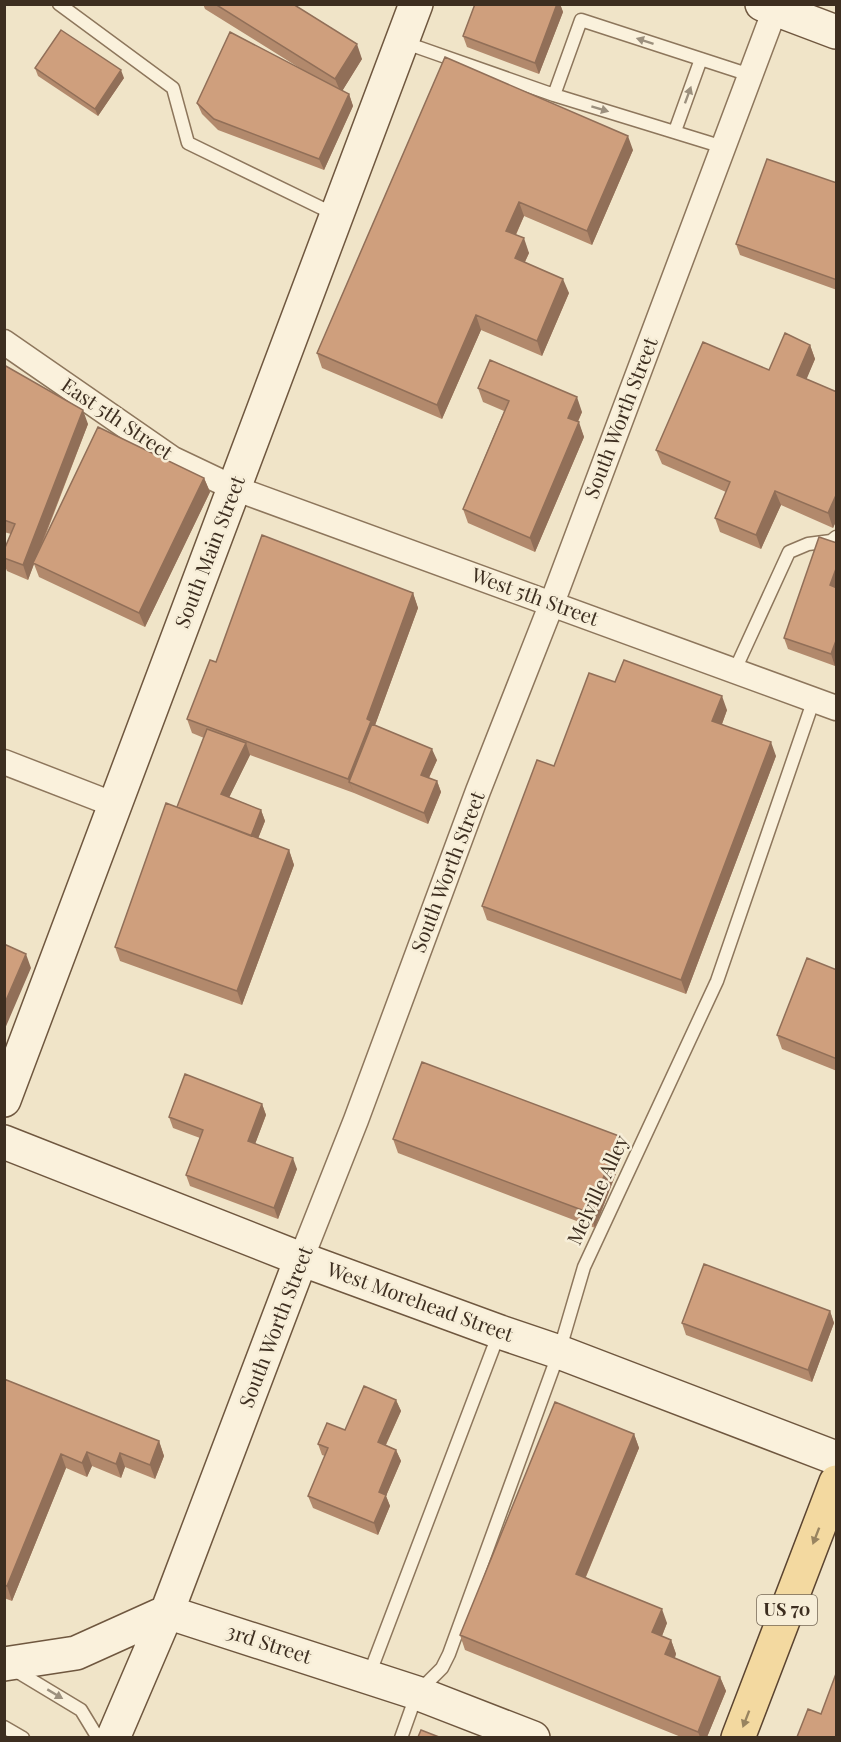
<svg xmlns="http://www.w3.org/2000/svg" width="841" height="1742" font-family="'Playfair Display',serif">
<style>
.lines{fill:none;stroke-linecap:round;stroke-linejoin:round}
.lane-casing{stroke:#8d765c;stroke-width:15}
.street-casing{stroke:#8d765c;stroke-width:27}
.secondary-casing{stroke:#6f573f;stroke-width:36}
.primary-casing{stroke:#5b4430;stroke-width:36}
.lane{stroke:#faf1dc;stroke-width:12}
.street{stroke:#faf1dc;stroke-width:24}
.secondary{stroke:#faf1dc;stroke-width:33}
.primary{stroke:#f3d9a0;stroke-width:33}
.wall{fill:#b2896c}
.shaded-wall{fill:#916f58}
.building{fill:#cf9f7d;stroke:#916f58;stroke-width:1.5}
.oneway{fill:#9c907e}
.oneway2{fill:#988460}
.labels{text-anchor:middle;stroke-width:5;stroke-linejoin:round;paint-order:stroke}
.shield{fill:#f7eed8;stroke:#756857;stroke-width:1.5}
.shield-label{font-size:18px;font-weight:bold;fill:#3d2e20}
.street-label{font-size:20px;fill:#3d2e20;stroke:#f7eed8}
</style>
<rect width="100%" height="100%" fill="#f0e4c8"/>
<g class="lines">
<defs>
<path id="lane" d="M59,4L173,88L188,143L336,215
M403,42L554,95
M675,131L701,59
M723,147L554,95L581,20L750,75
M734,672L789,552L808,544L831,541L836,537
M13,1669L81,1710L98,1738
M369,1675L499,1333
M4,1727L23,1738
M401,1738L417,1693L442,1668L449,1654L559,1352L584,1267L717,981L814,699"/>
<path id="street" d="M4,342L173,459L234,488L836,708
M4,762L115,805
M301,1259L356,1120L478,791L552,603L777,4"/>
<path id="secondary" d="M762,4L836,32
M4,1100L416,4
M4,1142L301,1259L500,1332L559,1352L836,1458
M4,1664L76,1653L167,1612L417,1693L533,1738
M113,1738L167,1612L301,1259"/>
<path id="primary" d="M738,1738L836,1482"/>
</defs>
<!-- lane casing -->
<use href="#lane" class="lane-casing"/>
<!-- street casing -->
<use href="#street" class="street-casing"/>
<!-- secondary casing -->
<use href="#secondary" class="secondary-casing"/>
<!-- primary casing -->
<use href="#primary" class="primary-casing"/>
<!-- lane -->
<use href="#lane" class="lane"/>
<!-- street -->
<use href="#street" class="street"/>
<!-- secondary -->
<use href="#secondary" class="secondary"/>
<!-- primary -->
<use href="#primary" class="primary"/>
</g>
<!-- wall -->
<path class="wall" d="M203,4H293L362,59L342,91L349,94L353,106L324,170L218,130L202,114L197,103L306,72L205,9Z
M475,4H560L563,12L539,74L467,47L463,36Z
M445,57L633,150L592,245L524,216L516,235L529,253L525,262L569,293L542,356L481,330L442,419L322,368L317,353Z
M35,68L124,78L98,116L38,76Z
M837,183V290L740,255L736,244Z
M810,345L815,359L806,379L837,392V519L833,528L781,505L761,549L720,532L715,518L726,492L662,464L656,450L769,370Z
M4,365L88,424L40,550L204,478L210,492L145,627L39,577L34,564L28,580L7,571L4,564V550L11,534L4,532Z
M478,388L582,412L578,422L584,437L535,552L468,523L463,509L504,411L483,402Z
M837,543V662L835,666L788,649L784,638Z
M413,593L418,608L375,725L437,760L429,778L437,781L441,792L428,824L354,793L250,755L229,797L261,810L265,821L258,838L289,850L294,865L242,1005L120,961L115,947L177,807L204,738L192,733L187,719L216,662Z
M615,682L727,710L722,724L776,756L686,994L487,920L482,906Z
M837,970V1071L782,1049L777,1035Z
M262,1104L266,1115L255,1144L297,1169L278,1219L190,1186L186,1175L200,1138L173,1128L169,1117Z
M619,1136L625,1150L595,1228L398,1153L393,1139Z
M830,1311L834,1323L812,1382L686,1335L682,1323Z
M4,1379L159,1441L164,1456L155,1479L125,1467L121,1478L92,1466L87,1477L66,1468L12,1601L4,1598Z
M396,1400L401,1411L386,1445L396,1450L401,1461L386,1496L390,1506L378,1535L313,1508L308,1496L325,1456L322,1455L318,1444L345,1430Z
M634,1434L639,1448L586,1577L667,1623L662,1636L671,1640L676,1654L675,1658L720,1677L726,1691L707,1737H681L465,1650L460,1635Z"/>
<!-- shaded-wall -->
<path class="shaded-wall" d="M557,4H560L563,12L539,74L535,63Z
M357,44L362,59L341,93L335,79Z
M121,70L124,78L98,116L95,109Z
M349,94L353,106L324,170L319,159Z
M628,136L633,150L592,245L587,231Z
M519,202L524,216L511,245L506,231Z
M524,238L529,253L520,272L515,258Z
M563,279L569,293L542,356L537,341Z
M476,315L481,330L442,419L437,405Z
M810,345L815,359L802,390L797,375Z
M577,397L582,412L573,432L568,418Z
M83,410L88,424L34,563H33L34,564L28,580L23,565Z
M579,422L584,437L535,552L530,538Z
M204,478L210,492L145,627L139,613Z
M775,491L781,505L761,549L756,535Z
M837,493V519L833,528L828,513Z
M837,566V590L830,585Z
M413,593L418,608L374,728L349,782L354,793L348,779L367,719Z
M837,638V662L835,666L831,654Z
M722,696L727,710L718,735L712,721Z
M771,742L776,756L686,994L681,980Z
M246,743L250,755L225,806L221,794Z
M432,749L437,760L425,786L421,775Z
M437,781L441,792L428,824L424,813Z
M261,810L265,821L254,849L250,838Z
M289,850L294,865L242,1005L237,991Z
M26,954L31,968L4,1031V1005Z
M262,1104L266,1115L252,1152L248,1141Z
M619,1136L625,1150L595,1228L590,1213Z
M293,1158L297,1169L278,1219L274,1208Z
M830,1311L834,1323L812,1382L808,1370Z
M396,1400L401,1411L382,1453L378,1442Z
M634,1434L639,1448L581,1588L576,1574Z
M159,1441L164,1456L155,1479L150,1465Z
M396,1450L401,1461L386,1496L390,1506L378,1535L374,1523L379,1492Z
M87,1452L92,1466L87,1477L82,1463Z
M120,1453L125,1467L121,1478L116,1464Z
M61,1454L66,1468L12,1601L7,1586Z
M662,1609L667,1623L658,1646L652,1632Z
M671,1640L676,1654L670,1669L665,1654Z
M720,1677L726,1691L707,1737H700L698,1732Z"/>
<!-- building -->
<path class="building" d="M215,4H293L357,44L335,79Z
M475,4H557L535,63L463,36Z
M61,30L121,70L95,109L35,68Z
M230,32L349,94L319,159L214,119L197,103Z
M445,57L628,136L587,231L519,202L506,231L524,238L515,258L563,279L537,341L476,315L437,405L317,353Z
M767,159L837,183V280L736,244Z
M785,333L810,345L797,375L837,392V493L828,513L775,491L756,535L715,518L730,482L656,450L703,342L769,370Z
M490,360L577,397L568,418L579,422L530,538L463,509L509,401L478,388Z
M4,365L83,410L23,565L4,558V550L15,524L4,520Z
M98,427L204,478L139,613L33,563Z
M262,535L413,593L367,719L371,721L348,779L187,719L210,660L216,662Z
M819,537L837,543V566L830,585L837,588V638L831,654L784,638Z
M624,660L722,696L712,721L771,742L681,980L482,906L537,760L554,766L589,673L615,682Z
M372,724L432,749L421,775L437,781L424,813L349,782Z
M207,729L246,743L221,794L261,810L251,836L177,807Z
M166,803L289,850L237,991L115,947Z
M4,944L26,954L4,1005Z
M807,958L837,970V1059L777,1035Z
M422,1062L619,1136L590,1213L393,1139Z
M185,1074L262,1104L248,1141L293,1158L274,1208L186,1175L203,1130L169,1117Z
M704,1264L830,1311L808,1370L682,1323Z
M4,1379L159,1441L150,1465L120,1453L116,1464L87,1452L82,1463L61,1454L7,1586L4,1585Z
M364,1386L396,1400L378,1442L396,1450L379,1492L386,1495L374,1523L308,1496L328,1448L318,1444L327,1423L345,1430Z
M555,1402L634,1434L576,1574L662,1609L652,1632L671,1640L665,1654L720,1677L698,1732L460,1635Z
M837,1671V1737H797L808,1709L821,1714Z
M421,1730L439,1737H418Z"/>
<!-- one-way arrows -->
<defs><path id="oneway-solid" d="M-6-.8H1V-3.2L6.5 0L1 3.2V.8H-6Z" transform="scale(1.5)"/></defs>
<g class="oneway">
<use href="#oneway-solid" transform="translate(645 41) rotate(-162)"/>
<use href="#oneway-solid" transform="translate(688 95) rotate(-70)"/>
<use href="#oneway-solid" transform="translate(600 109) rotate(17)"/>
<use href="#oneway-solid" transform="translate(55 1694) rotate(31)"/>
</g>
<g class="oneway2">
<use href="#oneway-solid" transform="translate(816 1536) rotate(111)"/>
<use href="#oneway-solid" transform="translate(746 1719) rotate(111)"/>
</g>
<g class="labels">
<!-- shield labels -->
<rect class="shield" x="757" y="1595" width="60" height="30" rx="4.5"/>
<g class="shield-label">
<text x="787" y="1616">US 70</text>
</g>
<!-- street labels -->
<g class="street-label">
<text transform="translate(621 418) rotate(-69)" y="7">South Worth Street</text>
<text transform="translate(117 419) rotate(34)" y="7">East 5th Street</text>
<text transform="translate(210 552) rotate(-69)" y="7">South Main Street</text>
<text transform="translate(535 597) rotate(20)" y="7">West 5th Street</text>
<text transform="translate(448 872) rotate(-69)" y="7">South Worth Street</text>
<text transform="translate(598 1190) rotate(-65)" y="7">Melville Alley</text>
<text transform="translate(420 1302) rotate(20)" y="7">West Morehead Street</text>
<text transform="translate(276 1327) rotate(-69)" y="7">South Worth Street</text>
<text transform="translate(269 1644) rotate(18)" y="7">3rd Street</text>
</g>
</g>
<!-- border -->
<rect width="841" height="1742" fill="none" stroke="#3d2e20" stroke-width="12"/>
</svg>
